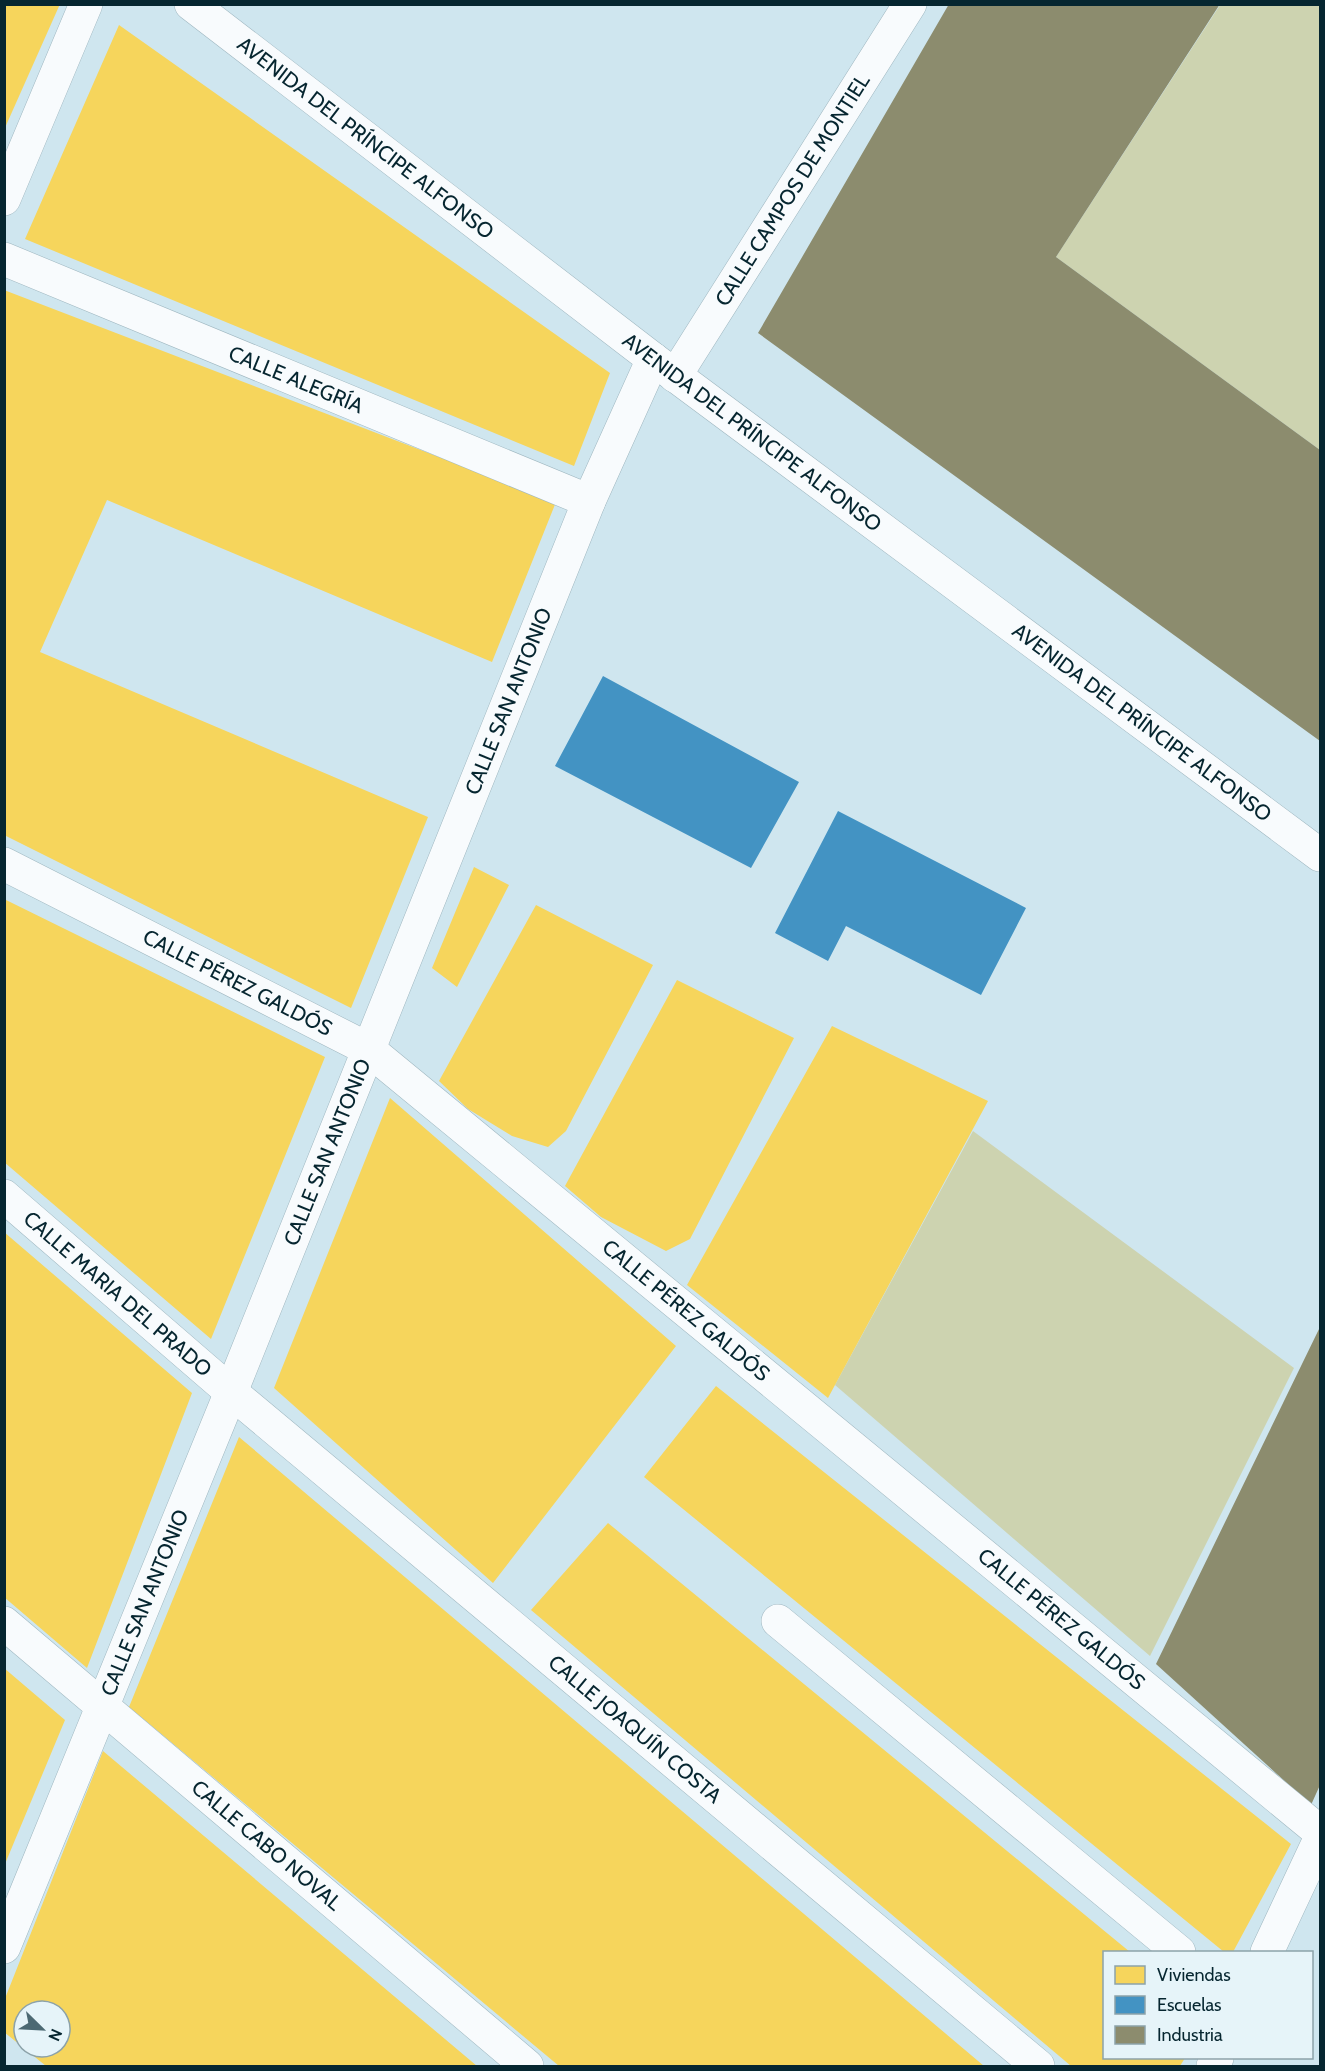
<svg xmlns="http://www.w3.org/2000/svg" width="1325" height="2071" font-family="Cabin,sans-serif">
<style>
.green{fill:#cdd3b0}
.homes{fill:#f6d55c;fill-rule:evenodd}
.schools{fill:#4393c3}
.industry{fill:#8c8c6e}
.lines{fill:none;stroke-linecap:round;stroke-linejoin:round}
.minor-casing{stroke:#9fb7c0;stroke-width:34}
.tertiary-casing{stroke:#9fb7c0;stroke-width:34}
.minor{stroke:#f8fbfd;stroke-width:33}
.tertiary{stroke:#f8fbfd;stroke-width:33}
.labels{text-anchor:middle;stroke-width:6;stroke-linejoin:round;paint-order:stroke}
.street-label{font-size:21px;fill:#062630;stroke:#e6f4f9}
</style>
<rect width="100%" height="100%" fill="#cfe6ef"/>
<!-- green -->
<path class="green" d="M1220,5H1320V450L1056,257Z
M973,1131L1294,1368L1150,1656L835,1385Z"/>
<!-- homes -->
<path class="homes" d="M4,4H60L4,130Z
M119,25L610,373L574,466L25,239Z
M4,290L556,502L492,662L107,500L40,652L428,817L351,1008L4,835Z
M474,867L509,885L457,987L432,968Z
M4,899L325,1057L211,1339L4,1162Z
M536,905L653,965L566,1131L548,1147L512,1136L468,1109L439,1081Z
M677,980L794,1038L690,1239L666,1251L601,1217L565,1186Z
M832,1026L988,1101L828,1398L687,1285Z
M390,1098L676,1346L493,1583L274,1388Z
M4,1232L192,1393L87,1668L4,1597Z
M716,1386L1291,1844L1233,1952H1224L644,1477Z
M239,1437L984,2066H559L129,1707Z
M608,1523L1130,1952H1104V2058H1185L1180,2066H1071L531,1610Z
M4,1668L65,1720L5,1864H4Z
M103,1751L477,2066H46L4,2032V2001ZM24,2011H60V2047H24Z"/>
<!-- schools -->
<path class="schools" d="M603,676L799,782L751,868L555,766Z
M838,811L1026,908L981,995L846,926L828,961L775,933Z"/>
<!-- industry -->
<path class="industry" d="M949,4H1220L1056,257L1320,450V741L758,333Z
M1320,1327V1785L1311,1805L1156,1664Z"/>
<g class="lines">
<defs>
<g id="minor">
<path d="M4,199L86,4"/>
<path id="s1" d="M4,259L589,501"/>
<path id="s2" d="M675,376L910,4"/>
<path id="s3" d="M4,864L368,1049L1320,1832"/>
<path id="s4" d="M4,1196L231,1392L1038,2066"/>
<path d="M778,1621L1179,1952"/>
<path id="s5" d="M4,1623L527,2066"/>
<path id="s6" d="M4,1947L231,1392L589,501L653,359"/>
<path d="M1267,1952L1320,1839"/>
<path d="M1213,2066L1217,2058"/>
</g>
<g id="tertiary">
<path id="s7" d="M191,4L653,359L1320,855"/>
</g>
</defs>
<!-- minor casing -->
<use href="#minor" class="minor-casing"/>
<!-- tertiary casing -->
<use href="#tertiary" class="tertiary-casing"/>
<!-- minor -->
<use href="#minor" class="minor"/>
<!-- tertiary -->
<use href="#tertiary" class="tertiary"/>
</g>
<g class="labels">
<!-- street labels -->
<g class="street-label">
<text dy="7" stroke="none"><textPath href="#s7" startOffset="220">AVENIDA DEL PRÍNCIPE ALFONSO</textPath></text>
<text dy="7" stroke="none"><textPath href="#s2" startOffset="220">CALLE CAMPOS DE MONTIEL</textPath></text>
<text dy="7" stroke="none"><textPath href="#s1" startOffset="316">CALLE ALEGRÍA</textPath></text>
<text dy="7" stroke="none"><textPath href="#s7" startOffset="706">AVENIDA DEL PRÍNCIPE ALFONSO</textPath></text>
<text dy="7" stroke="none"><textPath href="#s6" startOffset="1344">CALLE SAN ANTONIO</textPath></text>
<text dy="7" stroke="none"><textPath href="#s7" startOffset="1192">AVENIDA DEL PRÍNCIPE ALFONSO</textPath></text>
<text dy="7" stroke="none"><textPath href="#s3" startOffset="262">CALLE PÉREZ GALDÓS</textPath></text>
<text dy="7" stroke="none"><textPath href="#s6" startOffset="858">CALLE SAN ANTONIO</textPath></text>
<text dy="7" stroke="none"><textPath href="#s4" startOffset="150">CALLE MARIA DEL PRADO</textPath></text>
<text dy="7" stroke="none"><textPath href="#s3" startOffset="820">CALLE PÉREZ GALDÓS</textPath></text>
<text dy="7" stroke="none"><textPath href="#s6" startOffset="372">CALLE SAN ANTONIO</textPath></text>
<text dy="7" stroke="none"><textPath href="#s3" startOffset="1306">CALLE PÉREZ GALDÓS</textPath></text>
<text dy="7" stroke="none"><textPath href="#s4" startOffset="826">CALLE JOAQUÍN COSTA</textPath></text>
<text dy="7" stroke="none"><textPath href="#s5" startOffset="344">CALLE CABO NOVAL</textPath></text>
</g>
</g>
<!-- border -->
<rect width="1325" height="2071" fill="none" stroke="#062630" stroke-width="12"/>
<!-- legend -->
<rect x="1103" y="1951" width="210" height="108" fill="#e6f4f9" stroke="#8ca2a9" stroke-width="1.5"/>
<rect x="1115" y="1966" width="30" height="18" fill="#f6d55c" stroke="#8ca2a9" stroke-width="1.5"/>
<text x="1157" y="1981" font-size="18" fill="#062630">Viviendas</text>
<rect x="1115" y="1996" width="30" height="18" fill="#4393c3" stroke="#8ca2a9" stroke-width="1.5"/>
<text x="1157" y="2011" font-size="18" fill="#062630">Escuelas</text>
<rect x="1115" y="2026" width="30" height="18" fill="#8c8c6e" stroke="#8ca2a9" stroke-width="1.5"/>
<text x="1157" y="2041" font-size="18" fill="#062630">Industria</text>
<!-- north arrow -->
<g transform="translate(42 2029) rotate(114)"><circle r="28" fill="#e6f4f9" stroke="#8ca2a9" stroke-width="1.5"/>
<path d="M0-4.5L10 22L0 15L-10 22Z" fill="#4c6973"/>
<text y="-9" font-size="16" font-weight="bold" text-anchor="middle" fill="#062630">N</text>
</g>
</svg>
